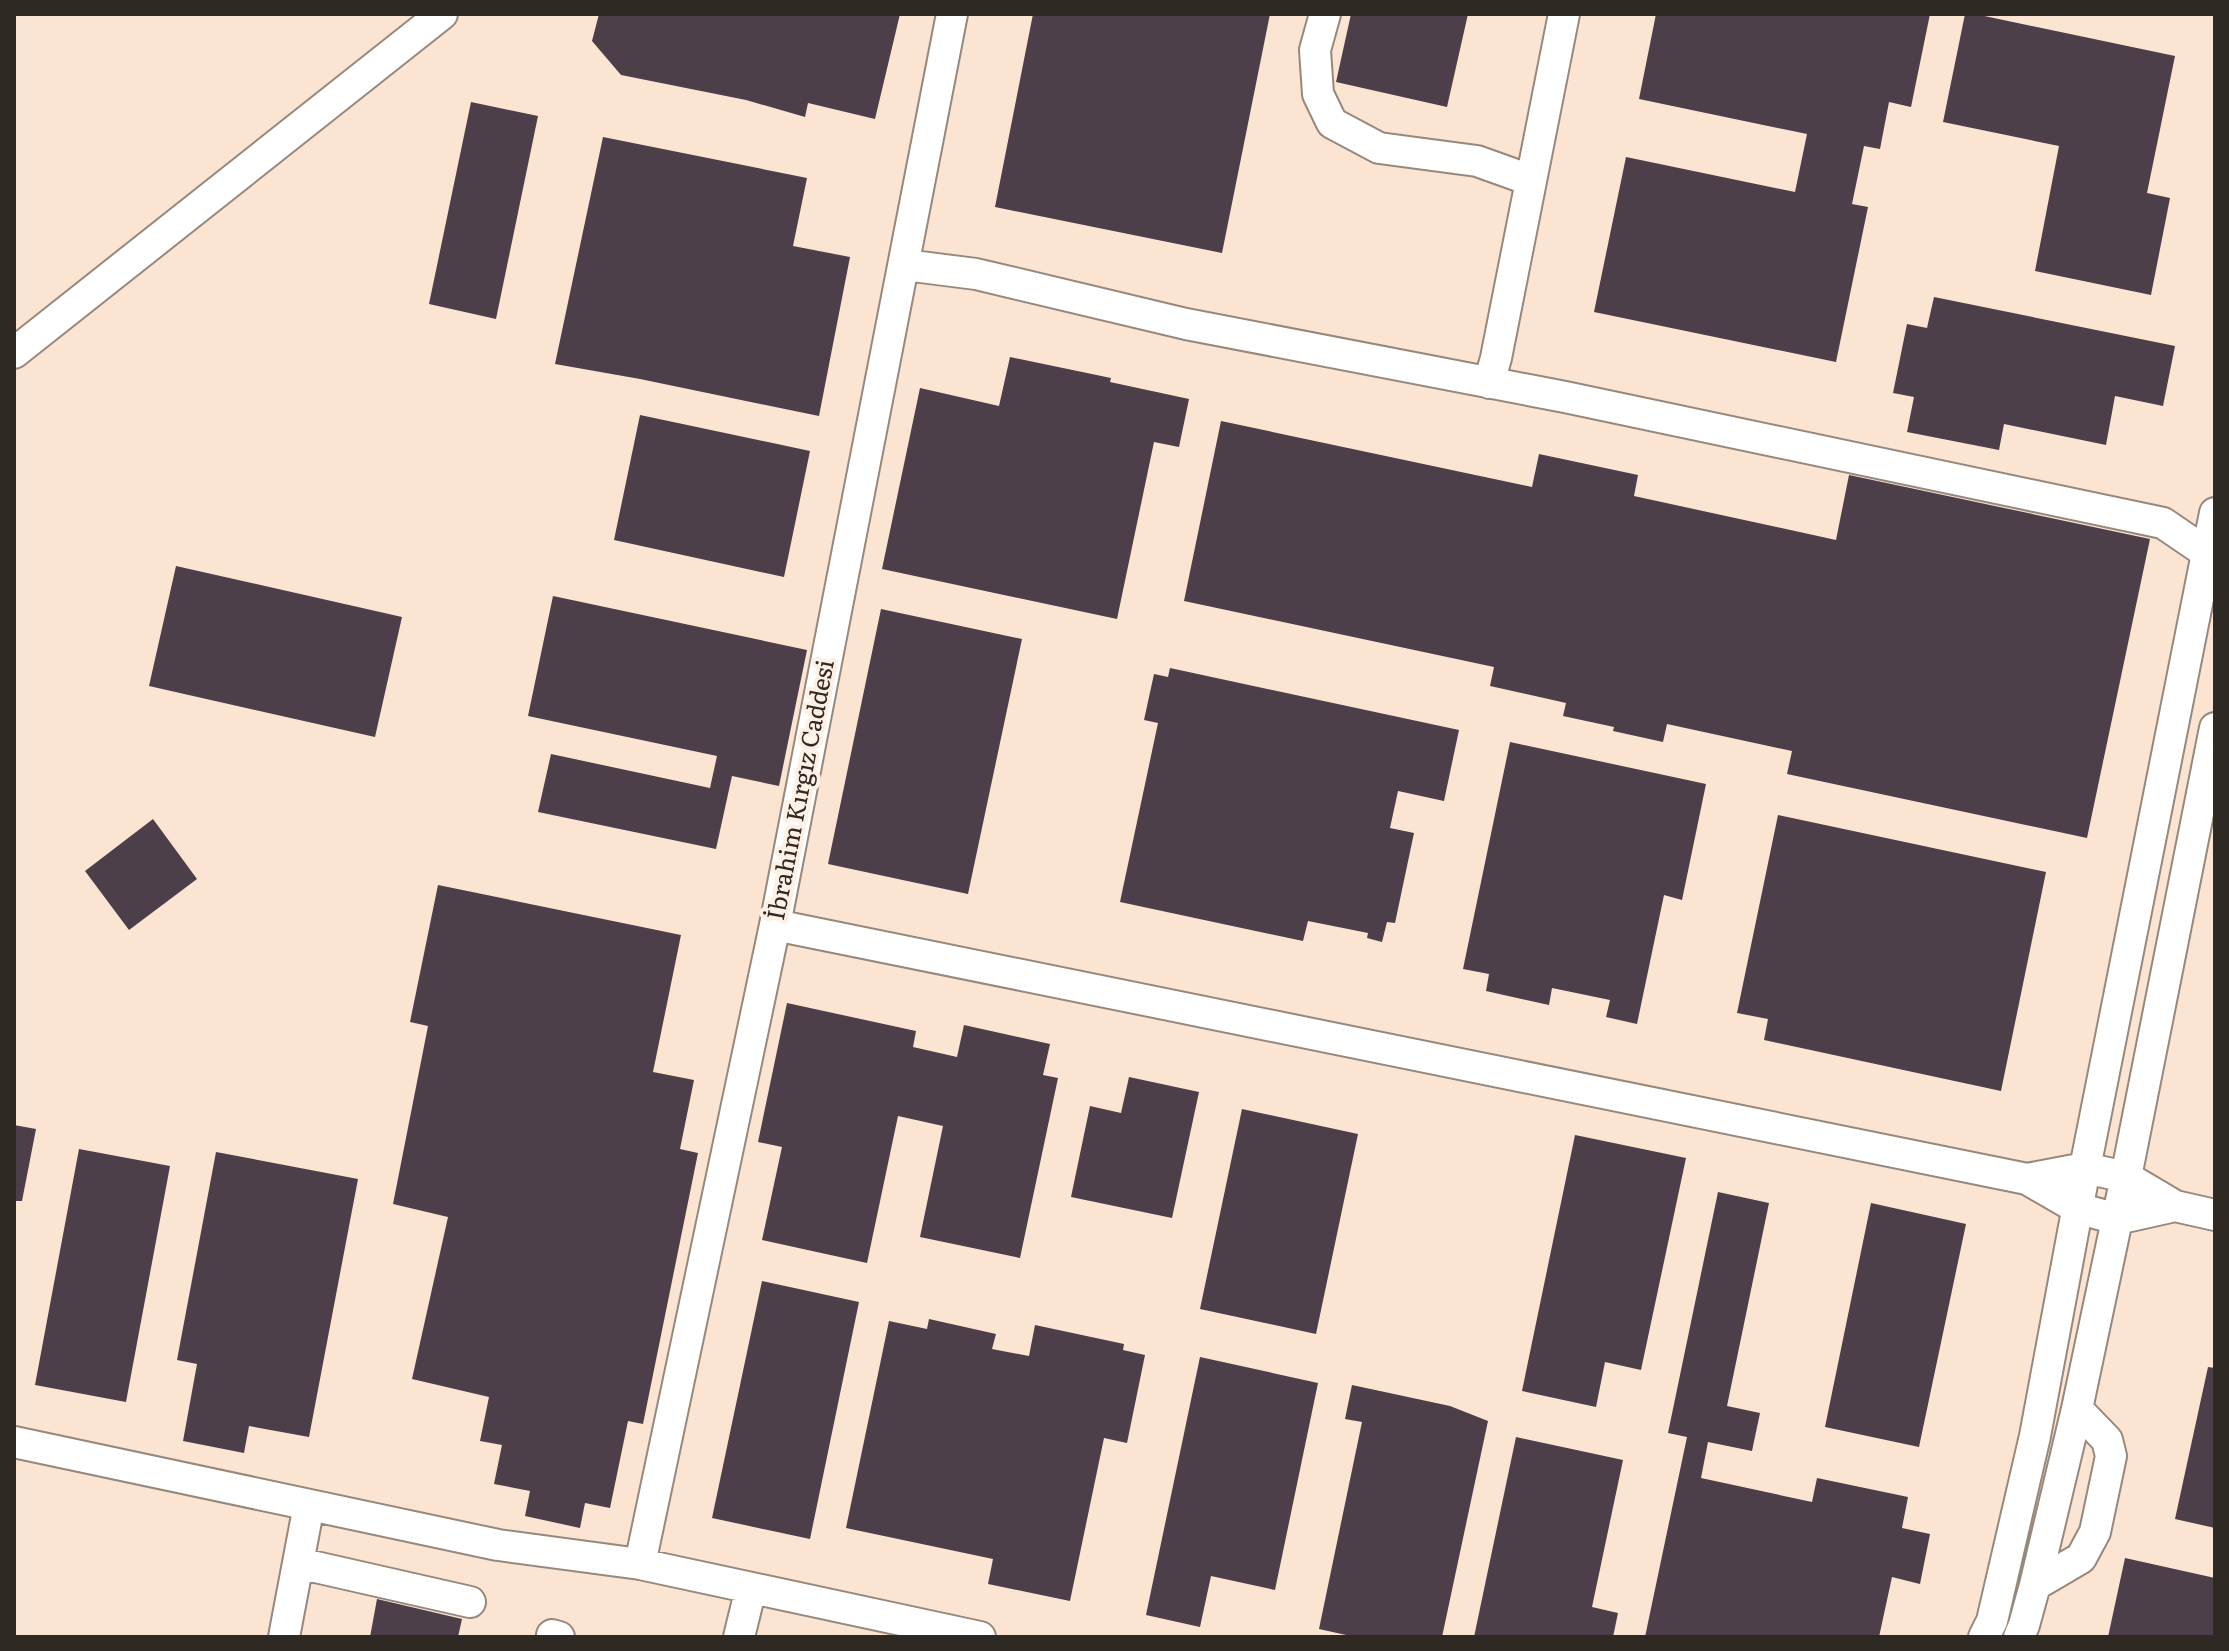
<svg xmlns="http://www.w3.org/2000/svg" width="2229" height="1651" font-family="Literata,serif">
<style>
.built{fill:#fbe4d2}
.building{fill:#4d3f49}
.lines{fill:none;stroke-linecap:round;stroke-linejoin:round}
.minor-casing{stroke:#97887c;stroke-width:34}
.minor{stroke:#fff;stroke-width:30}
.labels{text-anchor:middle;stroke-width:8;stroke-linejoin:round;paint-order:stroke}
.street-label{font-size:24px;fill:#2f2924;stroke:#fef0e5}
</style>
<rect width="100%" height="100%" fill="#fef0e5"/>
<!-- built -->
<path class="built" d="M14,14H2215V1637H14Z"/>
<!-- building -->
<path class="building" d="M599,14H900L875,119L808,103L805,117L746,100L621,75L592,41Z
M1033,14H1270L1222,253L995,207Z
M1351,14H1468L1447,107L1336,82Z
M1656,14H1930L1911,107L1889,102L1880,149L1864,146L1852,204L1868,207L1836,362L1594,312L1626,157L1795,192L1807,134L1639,99Z
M1965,14H1975L2175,56L2147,193L2170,198L2151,295L2035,271L2059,146L1943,122Z
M471,102L538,116L496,319L429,304Z
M603,137L807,178L793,246L850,257L819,416L640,379L555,364Z
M1934,297L2175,346L2163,406L2115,396L2106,445L2004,424L1999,450L1907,432L1914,397L1893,393L1907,324L1927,328Z
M1010,357L1111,378L1110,382L1189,399L1179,447L1154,442L1117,619L882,569L920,388L999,406Z
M640,415L810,451L784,577L614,540Z
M1221,421L1532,487L1539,454L1638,475L1634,496L1836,540L1849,475L2150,539L2087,838L1787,774L1792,751L1667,724L1663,742L1613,731L1614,727L1563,716L1566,703L1490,686L1494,667L1184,601Z
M176,566L402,617L375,737L149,686Z
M553,596L807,650L779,786L732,776L716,849L538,812L551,754L710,788L717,756L528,716Z
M881,609L1022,639L968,894L828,864Z
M1170,668L1459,730L1444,801L1398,791L1390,828L1414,833L1395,923L1387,922L1382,942L1367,938L1368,933L1308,921L1303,941L1120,902L1158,723L1144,720L1154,674L1168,677Z
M1510,742L1706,784L1682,900L1664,895L1637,1024L1606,1017L1610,1000L1552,988L1549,1005L1486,991L1489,974L1463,969Z
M1778,815L2046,872L2001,1091L1764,1040L1768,1019L1737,1013Z
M153,819L197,879L129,930L85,871Z
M438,885L681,935L653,1072L694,1080L680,1149L698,1153L643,1424L628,1421L610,1508L585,1503L580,1528L525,1516L530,1491L494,1484L502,1445L480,1441L489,1397L412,1379L448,1217L393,1204L428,1026L410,1022Z
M787,1003L916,1031L913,1047L957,1057L964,1025L1050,1044L1043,1075L1058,1078L1020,1258L920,1237L943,1126L898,1116L867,1263L762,1240L782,1147L758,1142Z
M1129,1077L1199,1092L1172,1218L1071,1197L1090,1106L1121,1113Z
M1242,1109L1358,1134L1316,1334L1200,1309Z
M14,1125L36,1129L22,1201H14Z
M1575,1135L1686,1158L1641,1370L1605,1362L1596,1407L1522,1391Z
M79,1149L170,1166L126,1402L35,1385Z
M216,1152L358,1179L309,1437L249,1426L244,1453L183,1441L197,1364L177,1360Z
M1718,1192L1769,1203L1727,1406L1760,1413L1752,1451L1708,1442L1701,1478L1812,1502L1817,1478L1908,1497L1902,1528L1930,1534L1920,1584L1892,1577L1879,1637H1645L1687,1437L1668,1433Z
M1871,1203L1966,1224L1919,1447L1825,1427Z
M762,1281L859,1302L810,1539L712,1518Z
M929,1319L996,1334L992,1349L1029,1356L1035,1325L1124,1344L1123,1350L1145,1355L1127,1443L1104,1438L1070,1601L988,1584L993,1559L846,1528L889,1321L927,1329Z
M1200,1357L1318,1383L1275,1590L1211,1576L1200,1627L1146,1615Z
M2208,1367L2215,1368V1528L2175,1519Z
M1352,1385L1450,1406L1488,1421L1442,1637H1355L1319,1629L1362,1422L1345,1419Z
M1516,1437L1623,1460L1592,1607L1618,1613L1613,1637H1474Z
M2125,1558L2215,1578V1637H2108Z
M377,1599L462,1619L458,1637H370Z"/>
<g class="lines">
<defs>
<path id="minor" d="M1325,14L1315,50L1318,94L1332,123L1379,148L1477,161L1530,180
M905,265L976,274L1186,324L1565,397L2163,523L2207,553L2215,555
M14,353L442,14
M1489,383L1496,358L1564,14
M775,925L2027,1179L2077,1208L2117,1219L2175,1206
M2027,1179L2085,1168L2126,1177L2175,1206L2215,1215
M14,1442L498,1545L640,1564L980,1637
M298,1563L470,1602
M640,1564L775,925L952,14
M2035,1585L2081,1558L2095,1532L2111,1456L2107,1440L2077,1409
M552,1635L559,1637
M284,1637L309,1505
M739,1637L751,1588
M1984,1637L1992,1621L2035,1436L2085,1168L2215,513
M2019,1637L2024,1625L2035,1585L2077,1409L2126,1177L2215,728"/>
</defs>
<!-- minor casing -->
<use href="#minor" class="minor-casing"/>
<!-- minor -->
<use href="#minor" class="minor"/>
</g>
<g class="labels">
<!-- street labels -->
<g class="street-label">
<text transform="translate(801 790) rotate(-79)" y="8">İbrahim Kırgız Caddesi</text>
</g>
</g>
<!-- border -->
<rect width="2229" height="1651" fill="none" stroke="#2f2924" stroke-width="32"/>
</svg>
